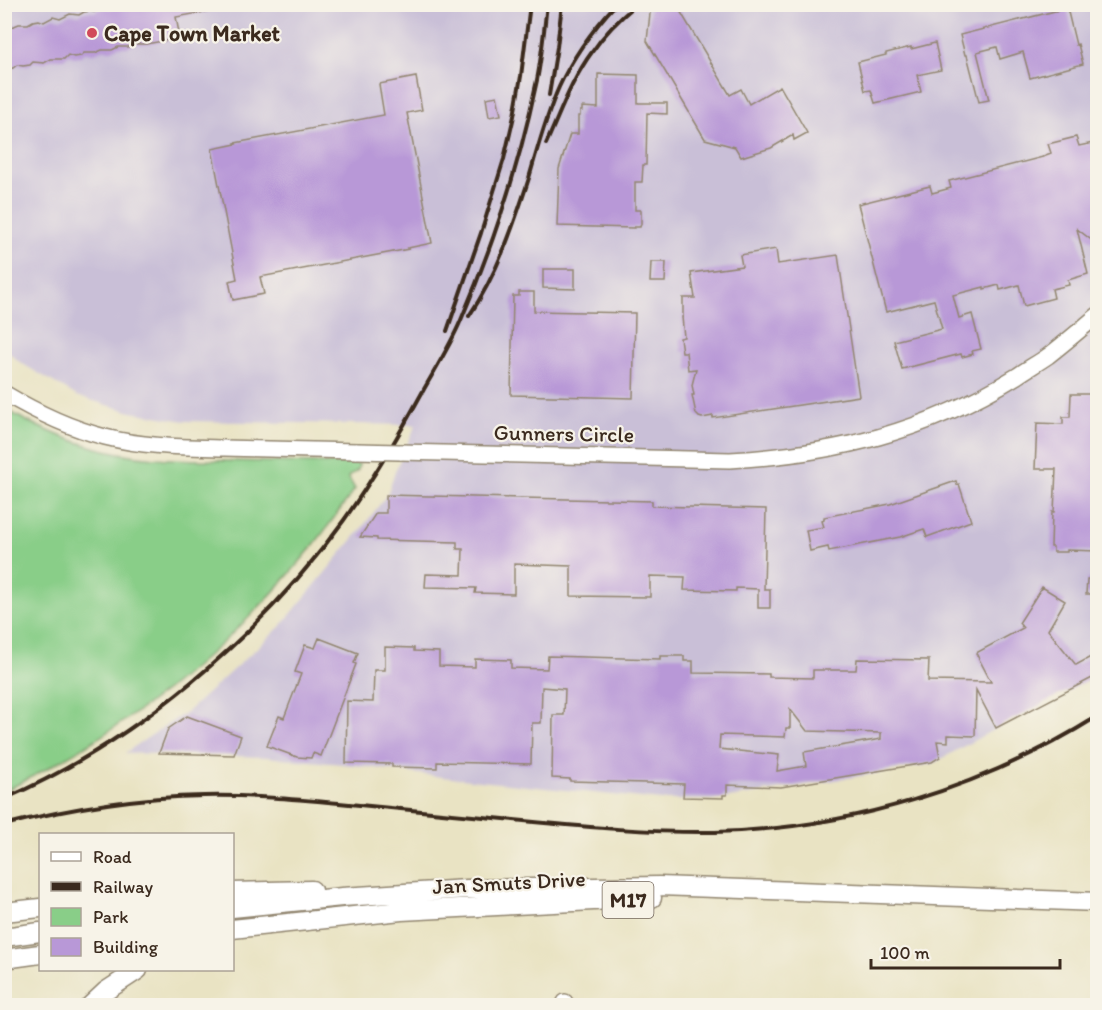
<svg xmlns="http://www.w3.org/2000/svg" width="1102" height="1010" font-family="Itim,sans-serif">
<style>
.industrial{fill:#c9bfd7}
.green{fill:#89ce88;stroke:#627c53;stroke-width:1.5}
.building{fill:#b898d7;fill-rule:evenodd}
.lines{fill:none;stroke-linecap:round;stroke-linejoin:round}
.minor-casing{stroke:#928670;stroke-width:18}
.major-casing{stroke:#928670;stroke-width:21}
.minor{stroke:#fff;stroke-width:15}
.major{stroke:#fff;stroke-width:18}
.rail{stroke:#3b2a1e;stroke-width:4}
.minor-bridge-casing{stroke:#928670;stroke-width:18;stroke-linecap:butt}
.minor-bridge{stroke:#fff;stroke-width:15}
.poi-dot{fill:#d1495b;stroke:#f7f3e8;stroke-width:2}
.labels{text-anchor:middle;stroke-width:4.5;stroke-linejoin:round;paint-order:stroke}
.shield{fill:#f7f3e8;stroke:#73665b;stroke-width:1.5}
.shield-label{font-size:21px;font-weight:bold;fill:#3b2a1e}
.poi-label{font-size:22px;font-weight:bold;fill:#3b2a1e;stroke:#f7f3e8;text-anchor:start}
.street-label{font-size:22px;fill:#3b2a1e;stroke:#f7f3e8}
</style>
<rect width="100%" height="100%" fill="#f7f3e8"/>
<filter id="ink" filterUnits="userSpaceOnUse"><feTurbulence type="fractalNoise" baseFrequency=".0167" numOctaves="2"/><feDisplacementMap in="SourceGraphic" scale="12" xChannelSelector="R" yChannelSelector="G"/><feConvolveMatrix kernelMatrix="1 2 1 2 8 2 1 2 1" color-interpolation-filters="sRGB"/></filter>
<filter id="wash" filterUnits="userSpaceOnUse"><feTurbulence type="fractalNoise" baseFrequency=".008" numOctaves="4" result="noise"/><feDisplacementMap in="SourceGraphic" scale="24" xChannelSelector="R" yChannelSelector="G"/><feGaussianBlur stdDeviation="1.35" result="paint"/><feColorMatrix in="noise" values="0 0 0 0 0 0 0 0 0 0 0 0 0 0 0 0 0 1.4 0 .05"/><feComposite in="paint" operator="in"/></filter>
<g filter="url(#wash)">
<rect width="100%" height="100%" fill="#e9e3c3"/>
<!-- industrial -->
<path class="industrial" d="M5,5H1097V672L932,764L717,800H661L442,777L353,765L266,757L125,753L189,710L282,625L357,534L387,495L396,469L416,425L185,421L131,412L77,396L21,363L5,349Z"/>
<!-- green -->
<path class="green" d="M5,409C51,436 103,454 156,458C182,460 208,460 234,461C276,462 317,463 359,464L358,470L348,477L355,489C338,512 322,536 303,558C218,660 123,731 5,791Z"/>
<g id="blocks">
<!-- building -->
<path class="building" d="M132,4H215L216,10L176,17L180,38L146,44H135L128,47H118L112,50H102L95,53H84L81,56L74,57L68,55L64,59H51L44,63L33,62L30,65L23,66L17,65L13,68L4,70V26L9,28L19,24H28L33,21L39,20L44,22L53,17L60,19L70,14L79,15L84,12L90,11L94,12L104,8L112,9L118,6L124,5L128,6Z
M651,4H676L730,95L741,89L749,104L780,86L807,133L794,140L793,135L771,148L741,157L735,147L705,139L647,41Z
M1067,8L1076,45L1078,44L1083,64L1030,78L1023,52L1000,59L997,47L977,52L989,100L979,102L967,55H965L960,35Z
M935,43L941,70L917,75L921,92L875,103L871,90L865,91L858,62L886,55V53L911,47V49Z
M598,74L638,75V103H667V114L647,113L646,165H643L642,182H635V210H641V224L640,227H634V228L557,226L559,169L570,134H578V116H580V111H582V107L598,108Z
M416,77L422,110L407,113L432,243L408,248L409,249L260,277L264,294L233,300L229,281L237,279L212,149L236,144L235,143L384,115L379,84Z
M497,96L501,115L489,117L486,98Z
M1076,137L1079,146L1098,142V245L1077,229L1088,274L1068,280L1069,285L1052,289L1054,298L1024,306L1019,285L1000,290L999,285L984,289V287L953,295L959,318L972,314L981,349L972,351L973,354L962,357L961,354L902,369L894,341L942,329L934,300L886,312L858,204L930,186L932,193L951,188L949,181L1043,157V156L1051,153L1048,144Z
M776,249L778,264L838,255L859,396L713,418V416L702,418L699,417L696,414L692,395H694L692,385L696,369L688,370L686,352H682L680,338L684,337L682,317H683V298H695L691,273L742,266L740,255Z
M651,262H666L665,282H650Z
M543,269H575V289L543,288Z
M519,292H534V311L635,313L633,398L511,395L513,296H519Z
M1071,394H1098V551L1067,550V552H1053V547H1051L1052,512H1054L1056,469H1035L1037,423L1063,424V417H1070Z
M956,481L957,485L959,484L971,521L927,537L924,529L900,537L829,551L828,547L810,551L806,530L824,527L822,521L824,520V517L890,504Z
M386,495L652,501V506L766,509L764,589H770V608H758V589L736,588V591L684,590L685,577L650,576V597L571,596V566L514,564V594L475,593L476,588L425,587L426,574L462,575L463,549H457V542L377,540V538L360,537L376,513H386Z
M1087,579H1098V594H1086Z
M1042,587L1065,601L1048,630L1076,665L1098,653V675L996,728L976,690L975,736L948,735V742L937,741L940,757L932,762L781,787L727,785V795H723V798L683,797L684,784L570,781V779L552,778L553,715H564L565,689L542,687L541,723H532L531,764L437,762V768L392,767V764L346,763L347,701L373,702L374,670H385V647L414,648V651L439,652V666L475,667V659L511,660V668L547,669L548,656L660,659V656H684V661H693V673L769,674V677L813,678V670H856L857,659L929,660L928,681L991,682L976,653L1023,628L1019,623ZM790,709L807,731L881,733V739L804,752L806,766L777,771L779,755L719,749L720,735L785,737L786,728H790Z
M319,638L358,653L354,663L356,664L321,756L313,753L311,758L297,757L267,746L279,716L284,718L301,674L295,672L305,645L315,648Z
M187,716L241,736L234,755L159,753L168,729Z"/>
</g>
</g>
<g filter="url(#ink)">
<use href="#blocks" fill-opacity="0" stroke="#928670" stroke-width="1.5"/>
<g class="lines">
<defs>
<path id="minor" d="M4,393C36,412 69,428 105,437C144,447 184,447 224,448C268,449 312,450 357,451
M400,452L730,460C836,454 926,432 1017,376C1027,369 1038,363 1048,356C1065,343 1081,329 1098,315
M565,1006V1002"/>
<path id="major" d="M232,892L312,890
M232,908L342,897L467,889L659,886L1098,902
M4,912L40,908
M232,929L401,911L652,898
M4,937L40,932
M4,959L40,954
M90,1006L106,991L138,970"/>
</defs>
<!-- minor casing -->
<use href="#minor" class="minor-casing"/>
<!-- major casing -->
<use href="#major" class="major-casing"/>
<!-- minor -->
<use href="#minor" class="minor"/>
<!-- major -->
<use href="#major" class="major"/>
<!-- rail -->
<path class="rail" d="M549,95L557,47L562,4
M546,144C560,113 572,79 592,52C604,34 620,18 637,4
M469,316C497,275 514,225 529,178C538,147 546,116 559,87C573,56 593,29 616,4
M447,331L481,233L504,159L514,116L521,76L530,4
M4,799C136,742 260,636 344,520C373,479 399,435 423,391C436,368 451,344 461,320C494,243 520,162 537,80C542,55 544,30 547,4
M4,825C70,808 136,797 204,796C249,795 294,799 339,803C401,809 462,815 524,821C587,827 651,833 715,832C849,829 984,788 1098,716"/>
<defs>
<path id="minor-bridge" d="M357,451L400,452"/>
</defs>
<!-- minor-bridge casing -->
<use href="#minor-bridge" class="minor-bridge-casing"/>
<!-- minor-bridge -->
<use href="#minor-bridge" class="minor-bridge"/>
</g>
</g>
<!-- markers -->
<circle class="poi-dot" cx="92" cy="33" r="6"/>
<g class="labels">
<!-- shield labels -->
<rect class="shield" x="602.5" y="882" width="51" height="36" rx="4.5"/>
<g class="shield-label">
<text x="628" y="907">M17</text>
</g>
<!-- poi labels -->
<g class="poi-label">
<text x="104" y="41">Cape Town Market</text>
</g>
<!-- street labels -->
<g class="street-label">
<text transform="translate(564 433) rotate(1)" y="8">Gunners Circle</text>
<text transform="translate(509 882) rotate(-3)" y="8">Jan Smuts Drive</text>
</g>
</g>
<!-- margin -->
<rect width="1102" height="1010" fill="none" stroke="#f7f3e8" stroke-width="24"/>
<!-- legend -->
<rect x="39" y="833" width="195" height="138" fill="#f7f3e8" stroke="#aca397" stroke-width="1.5"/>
<rect x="51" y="852" width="30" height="9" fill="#ffffff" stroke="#aca397" stroke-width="1.5"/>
<text x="93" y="863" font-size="18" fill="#3b2a1e">Road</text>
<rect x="51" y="882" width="30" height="9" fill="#3b2a1e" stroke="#aca397" stroke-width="1.5"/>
<text x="93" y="893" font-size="18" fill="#3b2a1e">Railway</text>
<rect x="51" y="908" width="30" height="18" fill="#89ce88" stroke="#aca397" stroke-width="1.5"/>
<text x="93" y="923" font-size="18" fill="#3b2a1e">Park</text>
<rect x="51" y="938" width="30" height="18" fill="#b898d7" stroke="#aca397" stroke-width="1.5"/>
<text x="93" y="953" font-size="18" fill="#3b2a1e">Building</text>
<!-- scale -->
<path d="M871 959v9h189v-9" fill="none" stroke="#3b2a1e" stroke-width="3"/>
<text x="880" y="959" font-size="18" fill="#3b2a1e" stroke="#f7f3e8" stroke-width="4.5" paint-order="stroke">100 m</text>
</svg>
